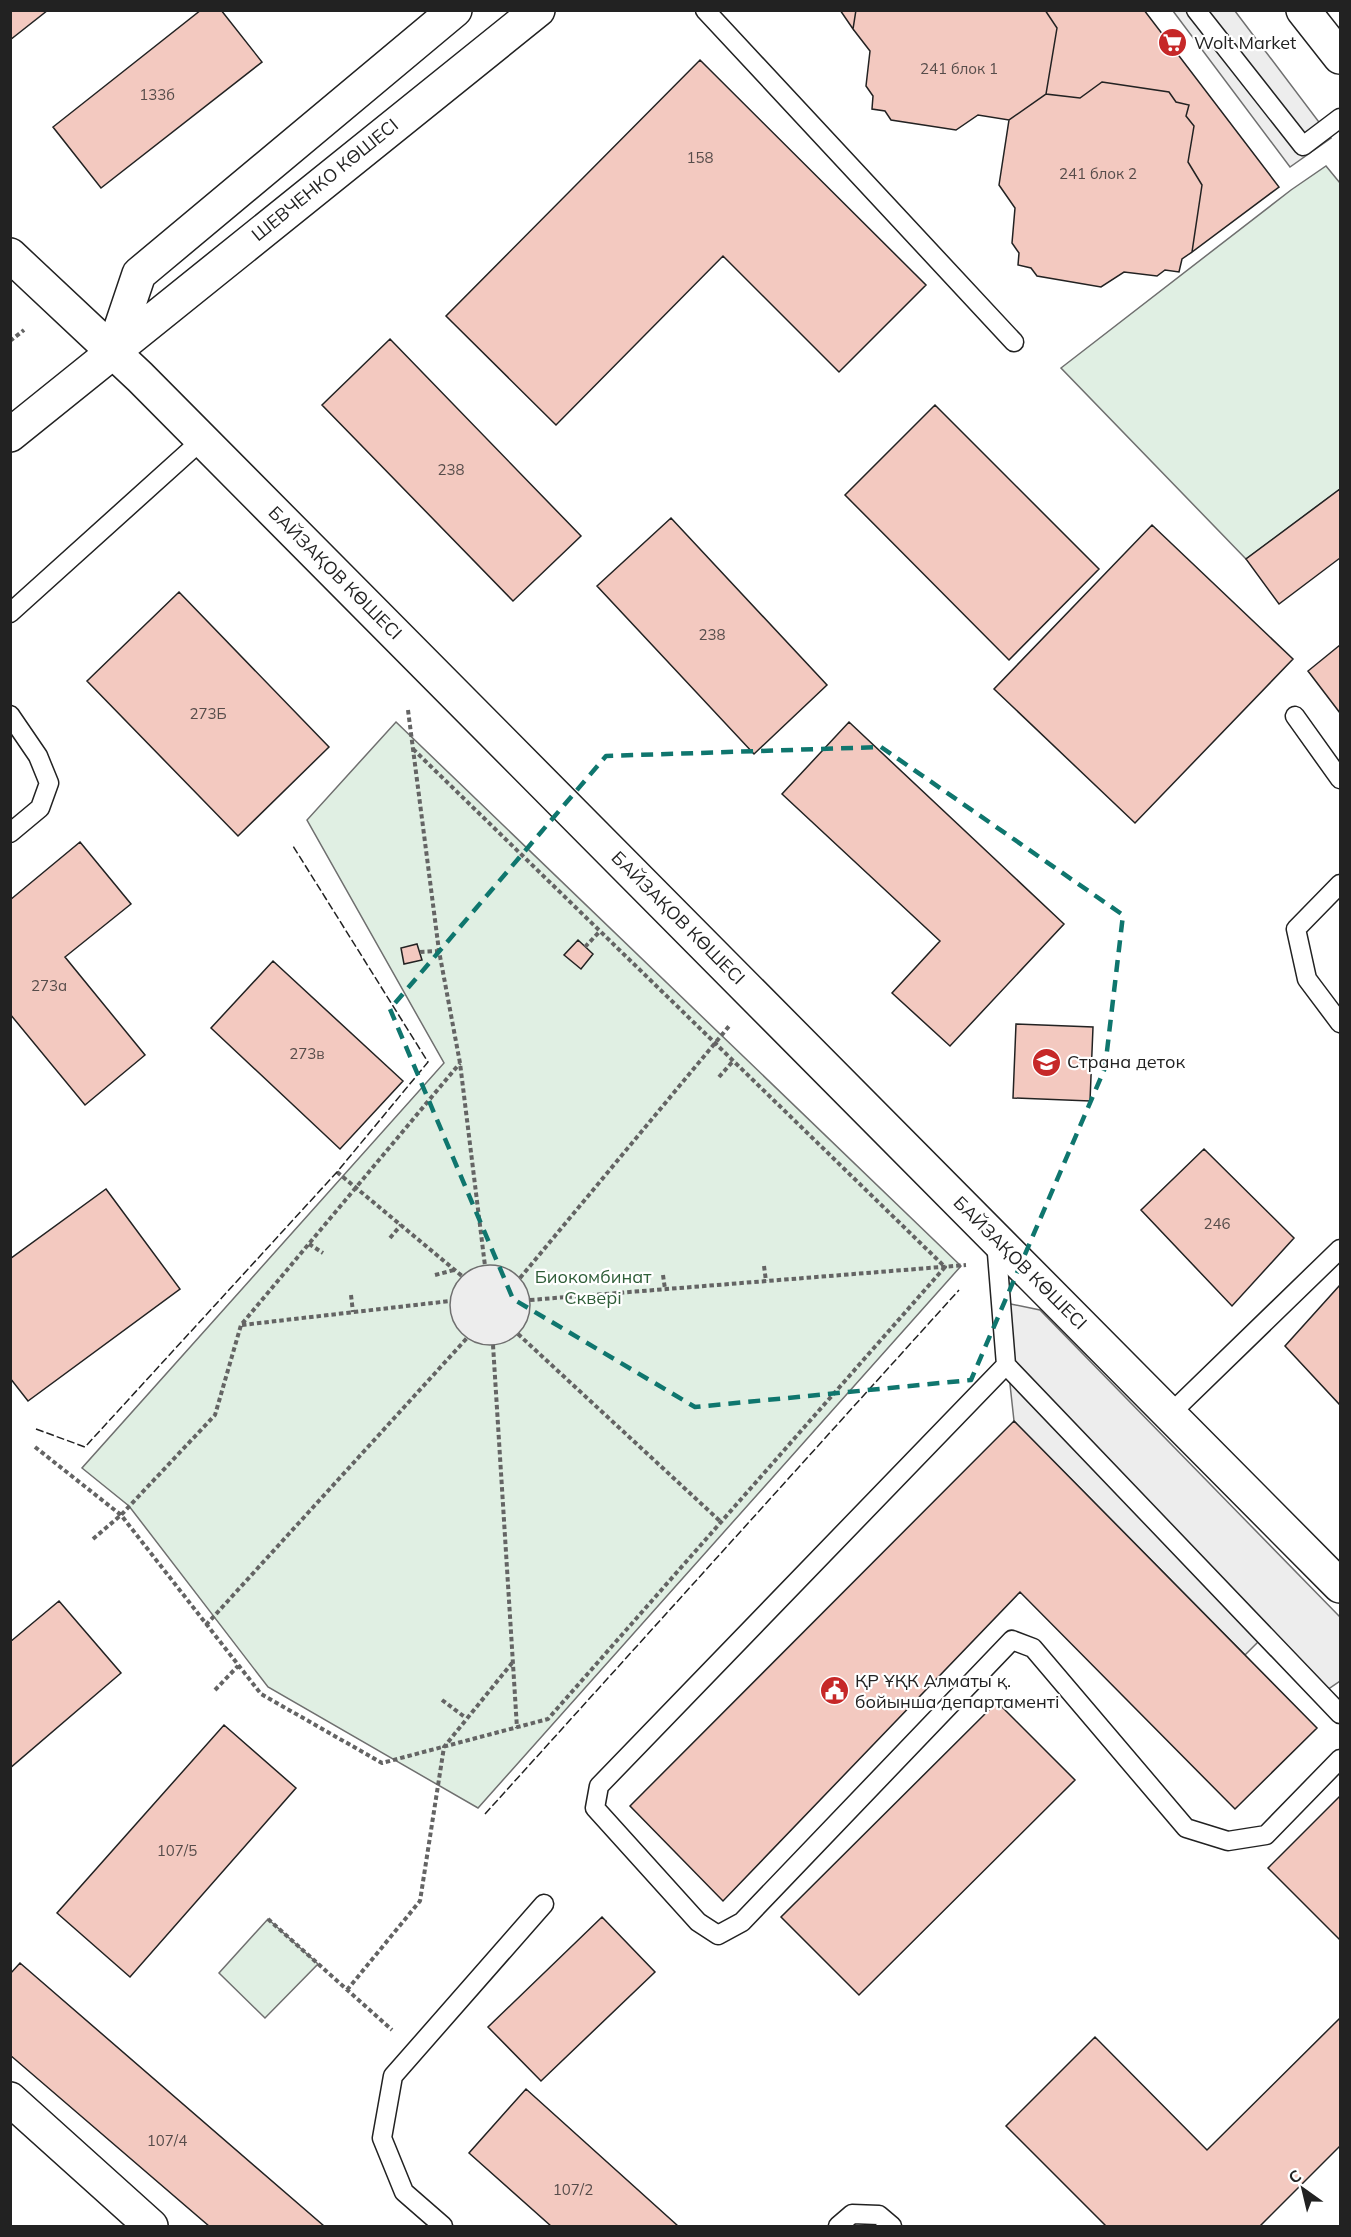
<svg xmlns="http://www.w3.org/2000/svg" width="1351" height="2237" font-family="Mulish,sans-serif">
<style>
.green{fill:#e0efe3;stroke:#6f6f6f;stroke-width:1.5}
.parking{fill:#ededed;stroke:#6f6f6f;stroke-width:1.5}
.building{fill:#f3c9c0;stroke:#222;stroke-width:1.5}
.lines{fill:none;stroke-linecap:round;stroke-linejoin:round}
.lane-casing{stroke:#222;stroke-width:21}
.street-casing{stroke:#222;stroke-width:36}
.secondary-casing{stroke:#222;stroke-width:36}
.path{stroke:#646464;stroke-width:4;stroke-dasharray:4.5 3;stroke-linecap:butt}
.lane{stroke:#fff;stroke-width:18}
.street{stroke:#fff;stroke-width:33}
.secondary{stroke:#fff;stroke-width:33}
.fence{stroke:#222;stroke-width:1.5;stroke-dasharray:8 3;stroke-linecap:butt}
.marked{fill:none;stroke:#0f766e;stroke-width:4.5;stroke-dasharray:12 8;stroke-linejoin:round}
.labels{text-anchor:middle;stroke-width:4.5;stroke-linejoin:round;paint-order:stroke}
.number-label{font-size:15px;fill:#564c4a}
.poi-label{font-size:18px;fill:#222;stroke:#fff;text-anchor:start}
.street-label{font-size:18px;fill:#222;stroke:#fff}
.park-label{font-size:18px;fill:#2f5e38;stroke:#fff}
</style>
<rect width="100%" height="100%" fill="#fff"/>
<!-- green -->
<path class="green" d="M1326,166L1340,183V489L1246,559L1061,368L1291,190Z
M396,722L961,1266L478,1808L268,1687L129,1506L82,1468L444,1063L307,820Z
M268,1919L318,1964L265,2018L219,1973Z"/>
<!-- parking -->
<path class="parking" d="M1173,11H1235L1331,138L1290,167Z
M450 1305a40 40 0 1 1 80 0a40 40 0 1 1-80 0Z
M1001,1302L1040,1310L1340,1617V1681L1321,1694L1265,1635L1245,1655L1014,1421Z"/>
<!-- building -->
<path class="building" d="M10,10H48L10,40Z
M201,10H221L262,62L101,188L53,127Z
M840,10H856L853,29Z
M856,10H1045L1057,28L1046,94L1009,120L978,115L956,130L891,120L885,111L872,109L873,96L866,86L870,51L853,29Z
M1045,10H1144L1279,187L1192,252L1202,185L1188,162L1194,126L1186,116L1189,105L1176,102L1169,92L1102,82L1080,98L1046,94L1057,28Z
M700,60L926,285L839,372L723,256L556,425L446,316Z
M1102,82L1169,92L1176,102L1189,105L1186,116L1194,126L1188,162L1202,185L1192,252L1182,259L1179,272L1165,270L1157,276L1124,272L1101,287L1037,276L1031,268L1018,265L1019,253L1012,243L1015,208L999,185L1009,120L1046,94L1080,98Z
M390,339L581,536L513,601L322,405Z
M935,405L1099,569L1009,660L845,495Z
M1340,489V558L1279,604L1246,559Z
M671,518L827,685L754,754L597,586Z
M1152,525L1293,659L1135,823L994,689Z
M179,592L329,747L238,836L87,681Z
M1340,645V713L1308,671Z
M849,722L1064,924L950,1046L892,993L940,941L782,794Z
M80,842L131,904L65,957L145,1055L85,1105L10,1014V900Z
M578,940L593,954L581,969L564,955Z
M417,944L422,960L404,964L401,948Z
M273,961L403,1081L340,1149L211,1028Z
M1016,1024L1093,1027L1090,1101L1013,1098Z
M1204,1149L1294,1238L1232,1306L1141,1210Z
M106,1189L180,1289L28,1401L10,1378V1259Z
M1340,1285V1405L1285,1346Z
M1014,1421L1317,1728L1235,1809L1020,1592L723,1901L630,1806Z
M59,1601L121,1673L10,1768V1642Z
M997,1702L1075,1780L859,1995L781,1917Z
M224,1725L296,1788L130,1977L57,1913Z
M1340,1796V1940L1268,1868Z
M602,1917L655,1972L541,2081L488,2027Z
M20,1963L324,2226H209L10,2055V1974Z
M1340,2018V2146L1260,2226H1106L1006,2126L1095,2037L1207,2150Z
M526,2089L678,2226H551L469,2153Z"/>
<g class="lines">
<defs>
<path id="lane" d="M705,10L1014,342
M1196,10L1303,146L1340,118
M10,613L203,439
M10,715L38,756L49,783L40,808L10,833
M1295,716L1340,779
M1340,884L1296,929L1307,979L1340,1023
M996,1241L1006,1365L1340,1714
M1006,1365L599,1786L595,1808L698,1922L718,1935L742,1922L1012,1640L1033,1648L1186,1828L1228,1841L1266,1835L1340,1759
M1170,1414L1340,1249
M443,2226L404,2192L382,2138L393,2076L544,1904
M838,2226L852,2214L879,2215L892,2226"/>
<path id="street" d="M10,2099L151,2226"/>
<path id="secondary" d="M1303,10L1340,57
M10,255L140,377L1340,1586
M113,351L139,274L455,10
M10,435L538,10"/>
</defs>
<!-- lane casing -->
<use href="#lane" class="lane-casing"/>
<!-- street casing -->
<use href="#street" class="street-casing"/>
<!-- secondary casing -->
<use href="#secondary" class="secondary-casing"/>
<!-- path -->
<path class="path" d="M10,341L24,330
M408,710L439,951L460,1063L485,1266
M585,947L600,931
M420,952L439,951
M719,1077L734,1060
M337,1172L462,1276
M390,1238L401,1225
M309,1244L323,1253
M764,1266L766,1281
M435,1275L454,1270
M663,1275L665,1289
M520,1278L730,1025
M351,1295L353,1312
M530,1300L966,1265
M242,1325L450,1301
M518,1334L721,1522
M493,1345L517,1728
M35,1447L121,1515L261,1694L382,1763L548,1719L945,1267L413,749
M93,1539L121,1515L215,1415L241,1325L460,1063
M206,1625L467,1338
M215,1690L238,1666
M442,1700L466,1718
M268,1919L392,2030
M347,1990L420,1901L444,1747L512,1663"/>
<!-- lane -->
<use href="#lane" class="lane"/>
<!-- street -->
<use href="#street" class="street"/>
<!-- secondary -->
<use href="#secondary" class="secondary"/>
<!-- fence -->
<path class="fence" d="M36,1429L85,1447L337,1172L428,1062L293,846
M485,1814L959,1290"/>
</g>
<!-- marked area -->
<path class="marked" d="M881,747L1123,915L1105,1068L971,1380L695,1407L513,1299L390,1009L606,756Z"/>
<!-- icons -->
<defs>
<symbol id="supermarket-disc" viewBox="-11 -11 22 22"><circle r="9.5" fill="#c62828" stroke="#fff"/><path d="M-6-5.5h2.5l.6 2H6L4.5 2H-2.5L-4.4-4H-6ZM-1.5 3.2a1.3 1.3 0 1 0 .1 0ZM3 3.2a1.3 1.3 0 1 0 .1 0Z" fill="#fff"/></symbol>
<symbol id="school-disc" viewBox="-11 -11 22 22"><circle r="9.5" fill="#c62828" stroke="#fff"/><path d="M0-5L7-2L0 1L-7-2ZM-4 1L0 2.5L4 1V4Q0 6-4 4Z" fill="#fff"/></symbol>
<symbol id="civic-disc" viewBox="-11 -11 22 22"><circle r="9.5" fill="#c62828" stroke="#fff"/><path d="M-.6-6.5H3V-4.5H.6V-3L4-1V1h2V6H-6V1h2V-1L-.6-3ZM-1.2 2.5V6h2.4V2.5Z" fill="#fff"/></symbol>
</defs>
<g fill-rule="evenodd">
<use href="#supermarket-disc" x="1156" y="26" width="33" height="33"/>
<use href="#school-disc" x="1030" y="1046" width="33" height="33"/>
<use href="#civic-disc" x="818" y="1674" width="33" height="33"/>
</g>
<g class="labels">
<!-- number labels -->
<g class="number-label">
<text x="959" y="74">241 блок 1</text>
<text x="157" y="100">133б</text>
<text x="700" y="163">158</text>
<text x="1098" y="179">241 блок 2</text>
<text x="451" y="475">238</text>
<text x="712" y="640">238</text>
<text x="208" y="719">273Б</text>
<text x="49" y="991">273а</text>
<text x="307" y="1059">273в</text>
<text x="1217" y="1229">246</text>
<text x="177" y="1856">107/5</text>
<text x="167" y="2146">107/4</text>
<text x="573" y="2195">107/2</text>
</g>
<!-- poi labels -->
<g class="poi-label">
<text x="1194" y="49">Wolt Market</text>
<text x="1067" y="1068">Страна деток</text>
<text x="855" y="1687">ҚР ҰҚК Алматы қ.<tspan x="855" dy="21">бойынша департаменті</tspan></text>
</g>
<!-- street labels -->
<g class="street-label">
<text transform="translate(325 180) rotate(-39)" y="6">ШЕВЧЕНКО КӨШЕСІ</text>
<text transform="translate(335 573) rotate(45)" y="6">БАЙЗАҚОВ КӨШЕСІ</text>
<text transform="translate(678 918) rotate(45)" y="6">БАЙЗАҚОВ КӨШЕСІ</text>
<text transform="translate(1020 1263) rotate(45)" y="6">БАЙЗАҚОВ КӨШЕСІ</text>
</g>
<!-- park labels -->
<g class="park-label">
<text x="593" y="1283">Биокомбинат<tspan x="593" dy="21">Сквері</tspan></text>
</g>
</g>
<!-- border -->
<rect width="1351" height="2237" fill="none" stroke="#222222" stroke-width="24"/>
<!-- north arrow -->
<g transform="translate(1303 2189) rotate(326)" stroke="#ffffff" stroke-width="4.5" paint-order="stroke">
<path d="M0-4.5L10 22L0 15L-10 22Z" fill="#222222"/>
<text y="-9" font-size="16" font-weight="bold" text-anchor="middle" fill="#222222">С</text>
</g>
</svg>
